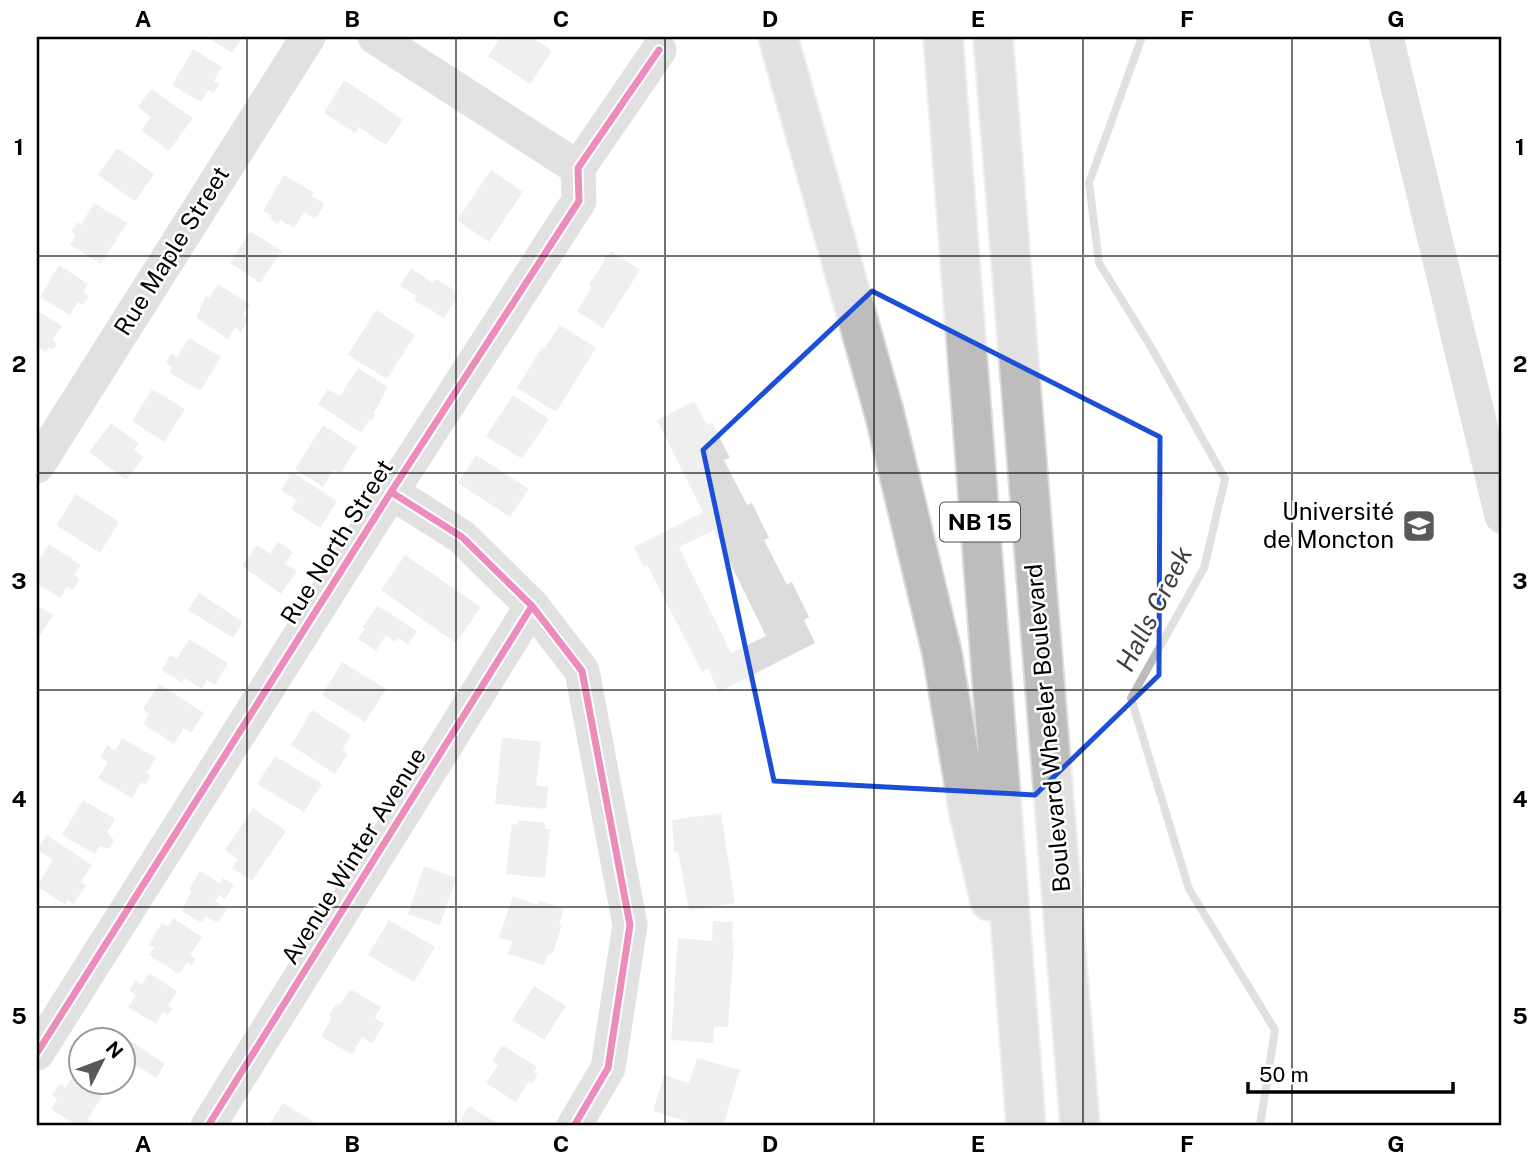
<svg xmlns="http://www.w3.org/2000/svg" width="1539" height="1163" font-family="'Public Sans',sans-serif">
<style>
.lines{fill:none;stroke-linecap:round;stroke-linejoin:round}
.stream{stroke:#bbb;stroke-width:8}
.building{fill:#dcdcdc;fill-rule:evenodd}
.highway-casing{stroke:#dbdbdb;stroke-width:42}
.minor{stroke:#bdbdbd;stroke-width:35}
.highway{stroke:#bdbdbd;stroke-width:38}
.cycleway-casing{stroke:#fff;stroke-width:11}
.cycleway{stroke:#d6006c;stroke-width:7}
.marked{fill:none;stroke:#1d4ed8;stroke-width:5;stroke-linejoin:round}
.grid{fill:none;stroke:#000;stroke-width:2;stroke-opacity:0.55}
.labels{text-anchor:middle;stroke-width:5;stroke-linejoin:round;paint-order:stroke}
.shield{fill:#fff;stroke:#4c4c4c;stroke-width:2}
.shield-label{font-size:23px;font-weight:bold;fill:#000}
.street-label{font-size:24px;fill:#000;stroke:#fff}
.poi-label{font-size:24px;fill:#000;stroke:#fff;text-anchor:end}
.water-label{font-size:26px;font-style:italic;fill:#3f3f3f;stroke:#fff}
.neatline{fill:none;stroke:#000;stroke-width:2.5}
.grid-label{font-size:23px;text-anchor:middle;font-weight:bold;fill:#000}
</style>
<rect width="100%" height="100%" fill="#fff"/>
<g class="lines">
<!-- stream -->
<path class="stream" d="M1142,37L1089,183L1099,263L1151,347L1225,479L1204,568L1131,698L1189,889L1275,1030L1260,1126"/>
</g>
<!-- building -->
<path class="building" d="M208,37H243L232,53Z
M501,37H532L552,51L530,84L488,56Z
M193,49L222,67L214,81L219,84L214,93L208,90L201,102L172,85Z
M344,80L403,120L386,145L359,127L355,133L324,113Z
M151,89L193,118L169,151L141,130L151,117L138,107Z
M117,148L154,174L135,201L98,175Z
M491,170L523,192L489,242L457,220Z
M284,175L314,193L312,196L325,204L315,219L304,212L294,228L280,220L278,224L270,219L272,216L263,211Z
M94,203L127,223L101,264L70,245L76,235L71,232L77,222L81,225Z
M250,231L282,251L260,283L230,263Z
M611,251L640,270L603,328L577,311L591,288L589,284L604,262L603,261L607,254L609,255Z
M59,265L88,284L83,292L89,296L83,305L78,302L70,315L40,297Z
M411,268L433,283L436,279L454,290L453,292L458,295L444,318L414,300L416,296L400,286Z
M218,284L250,304L243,315L249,319L241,332L235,328L228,339L196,318L206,296L209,298Z
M37,310L62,326L53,340L57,343L53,349L49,347L46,352L37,346Z
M376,310L415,335L387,379L348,355Z
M560,325L596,348L556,412L517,388L542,347L544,349Z
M189,338L221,357L200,391L169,372L172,367L166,363L171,353L177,357Z
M358,368L388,387L373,414L375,415L372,421L370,419L361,433L318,404L328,389L340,396Z
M152,389L185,409L164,442L132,421Z
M513,395L549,419L522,459L486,436Z
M694,401L707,425L712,422L730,458L724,460L747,505L752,503L769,538L764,540L787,585L792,582L809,617L804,620L815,643L719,692L708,669L702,672L647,565L644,567L634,547L703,512L657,420ZM714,530L766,636L731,653L679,547Z
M111,423L139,444L134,450L144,457L126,480L89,452Z
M323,425L357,447L340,474L334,470L323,487L295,469Z
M476,455L529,489L510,517L458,483Z
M292,472L337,501L320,528L291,509L297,500L281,490Z
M76,494L119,522L100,553L56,525Z
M278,541L293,552L285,564L297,571L281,594L242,566L257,545L270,554Z
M49,544L81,565L74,575L80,579L73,590L67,587L60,598L37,583V563Z
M405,555L481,607L456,643L381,590Z
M199,593L243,622L233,638L188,610Z
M37,605L53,615L37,640Z
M378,606L417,631L408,645L398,638L395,642L386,635L376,651L358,639L365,629L362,627Z
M189,639L228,663L215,685L207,680L202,689L184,678L182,683L162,670L170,655L177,659Z
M342,662L386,689L365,722L322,695Z
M159,684L204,713L191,733L184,728L174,744L143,724L149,714L143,709Z
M312,710L351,735L342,750L348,754L335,774L291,745Z
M502,737L541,742L536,785L548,787L546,809L495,804Z
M122,738L156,758L147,773L150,776L145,785L141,782L132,798L98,778L108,762L100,757L107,745L116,750Z
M275,756L322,784L304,812L257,784Z
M83,800L115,819L107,833L114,840L109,849L100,846L95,854L62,835Z
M253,808L286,831L252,881L232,868L238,859L225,850Z
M721,813L735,903L689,910L678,851L674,852L672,820Z
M518,820L545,823V829H550L545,878L506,874L512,824L517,825Z
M47,835L92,865L81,882L86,885L73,904L68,900L65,905L37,886L53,860L37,849Z
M424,866L456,878L440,925L408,914Z
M200,871L220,883L223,878L234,885L225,899L219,895L215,901L227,909L218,923L206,916L202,923L182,911L192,890L189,889Z
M513,896L538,905L540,901L564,909L559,924L562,925L552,955L548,954L544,965L508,954L512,942L499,937Z
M173,918L202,937L190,955L196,959L192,965L187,962L179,974L149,955L154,948L149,944L162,923L168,927Z
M389,920L435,947L414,982L368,955Z
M713,921L733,922L732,942H734L728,1027L714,1026L713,1043L671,1040L678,938L712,941Z
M149,973L177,991L168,1006L172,1008L168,1015L163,1012L156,1024L128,1007L136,995L129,990L135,980L142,984Z
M534,986L566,1006L544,1040L512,1020Z
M350,989L381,1007L375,1018L384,1024L372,1044L362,1037L352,1055L321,1036L332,1017L329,1015L337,1003L340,1005Z
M110,1027L165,1064L156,1078L133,1063L127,1072L122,1069V1040H101Z
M502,1045L537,1067L534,1072L538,1074L532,1084L528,1082L516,1102L486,1083L498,1065L492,1061Z
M697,1058L740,1070L723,1126H702L653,1111L664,1075L689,1083Z
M72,1077L102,1096L88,1119L93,1123L91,1126H78L51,1109L57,1099L52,1095L59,1084L66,1087Z
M283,1103L320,1126H268Z
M469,1106L501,1126H445L449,1120L457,1126Z"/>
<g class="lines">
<defs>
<path id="highway" d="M778,37L884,412L942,653L969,813L990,901
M943,37L1026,1126
M993,37L1080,1126"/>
</defs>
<!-- highway casing -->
<use href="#highway" class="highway-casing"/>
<!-- minor -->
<path class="minor" d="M375,37L578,168
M1386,37L1502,516
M37,466L308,37
M391,492L462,537L532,606L582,671L630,925L608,1068L574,1126
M37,1053L391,492L579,201L578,168L659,50
M208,1126L532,606"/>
<!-- highway -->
<use href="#highway" class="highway"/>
<defs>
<path id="cycleway" d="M391,492L462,537L532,606L582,671L630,925L608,1068L574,1126
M37,1053L391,492L579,201L578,168L659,50
M208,1126L532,606"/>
</defs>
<!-- cycleway casing -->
<use href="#cycleway" class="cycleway-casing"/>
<!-- cycleway -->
<use href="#cycleway" class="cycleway"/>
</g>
<!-- marked area -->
<path d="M0 0H1539V1163H0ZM872,291L1160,437L1159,675L1035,795L774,781L703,450Z" fill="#fff" fill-opacity=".55" fill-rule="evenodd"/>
<path class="marked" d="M872,291L1160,437L1159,675L1035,795L774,781L703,450Z"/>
<!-- grid -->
<path class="grid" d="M247,37V1126M456,37V1126M665,37V1126M874,37V1126M1083,37V1126M1292,37V1126M37,256H1502M37,473H1502M37,690H1502M37,907H1502"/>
<!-- icons -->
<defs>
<symbol id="university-square" viewBox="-11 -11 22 22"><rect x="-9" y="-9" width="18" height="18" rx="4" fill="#595959" stroke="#fff"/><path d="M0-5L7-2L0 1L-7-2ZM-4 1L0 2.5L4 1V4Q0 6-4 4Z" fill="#fff"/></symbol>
</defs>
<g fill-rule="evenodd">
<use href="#university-square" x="1400" y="507" width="38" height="38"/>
</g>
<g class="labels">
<!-- shield labels -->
<rect class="shield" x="940" y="502.5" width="80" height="39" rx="5"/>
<g class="shield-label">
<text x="980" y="530">NB 15</text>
</g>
<!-- street labels -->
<g class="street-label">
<text transform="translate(172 251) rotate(-58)" y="8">Rue Maple Street</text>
<text transform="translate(337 542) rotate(-58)" y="8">Rue North Street</text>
<text transform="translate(1048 728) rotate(-95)" y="8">Boulevard Wheeler Boulevard</text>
<text transform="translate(354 856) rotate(-58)" y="8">Avenue Winter Avenue</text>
</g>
<!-- poi labels -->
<g class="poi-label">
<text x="1394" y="520">Université<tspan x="1394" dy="28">de Moncton</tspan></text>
</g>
<!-- water labels -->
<g class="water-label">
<text transform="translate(1154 609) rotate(-63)" y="9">Halls Creek</text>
</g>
</g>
<!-- border -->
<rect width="1539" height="1163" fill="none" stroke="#ffffff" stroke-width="77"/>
<!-- north arrow -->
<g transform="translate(102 1061) rotate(48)"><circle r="33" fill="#ffffff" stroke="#999999" stroke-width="2"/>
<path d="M0-5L12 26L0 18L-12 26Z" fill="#595959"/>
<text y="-10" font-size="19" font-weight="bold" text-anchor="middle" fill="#000000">N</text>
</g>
<!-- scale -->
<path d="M1248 1082v10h205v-10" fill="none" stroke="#000000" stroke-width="3.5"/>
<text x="1259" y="1082" font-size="21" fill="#000000" stroke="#ffffff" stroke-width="5" paint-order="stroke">50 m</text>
<rect x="38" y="38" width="1462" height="1086" class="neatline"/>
<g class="grid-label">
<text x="143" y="27">A</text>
<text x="352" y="27">B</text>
<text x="561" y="27">C</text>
<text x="770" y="27">D</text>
<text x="978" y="27">E</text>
<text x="1187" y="27">F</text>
<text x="1396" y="27">G</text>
<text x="19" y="155">1</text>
<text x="1520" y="155">1</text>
<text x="19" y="372">2</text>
<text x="1520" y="372">2</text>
<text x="19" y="589">3</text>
<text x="1520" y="589">3</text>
<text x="19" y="807">4</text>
<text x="1520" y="807">4</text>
<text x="19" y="1024">5</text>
<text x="1520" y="1024">5</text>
<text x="143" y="1152">A</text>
<text x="352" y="1152">B</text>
<text x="561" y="1152">C</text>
<text x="770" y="1152">D</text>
<text x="978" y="1152">E</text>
<text x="1187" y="1152">F</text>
<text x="1396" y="1152">G</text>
</g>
</svg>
